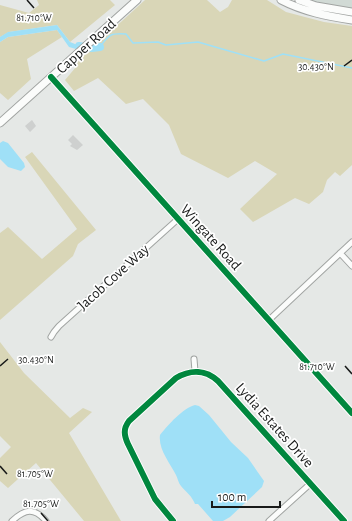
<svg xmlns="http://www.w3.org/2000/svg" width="352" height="521" font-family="'Alegreya Sans',sans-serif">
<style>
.built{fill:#d1dad5}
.green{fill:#d9d6b7}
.water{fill:#9fe0f7}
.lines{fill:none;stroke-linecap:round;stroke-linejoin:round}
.stream{stroke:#9fe0f7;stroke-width:1.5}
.river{stroke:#9fe0f7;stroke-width:8}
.building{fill:#ced0cf}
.street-casing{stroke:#a1a4a2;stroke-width:7}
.secondary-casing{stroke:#a1a4a2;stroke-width:9}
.street{stroke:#fbfcfb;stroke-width:5}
.secondary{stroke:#fbfcfb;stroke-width:7}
.cycleway-casing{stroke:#fff;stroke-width:8}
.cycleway{stroke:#00873e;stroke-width:6}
.ticks{fill:none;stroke:#181a19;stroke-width:1.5}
.labels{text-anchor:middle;stroke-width:3.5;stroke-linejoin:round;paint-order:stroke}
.street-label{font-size:15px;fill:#181a19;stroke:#fff}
.ticks-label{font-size:10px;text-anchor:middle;fill:#181a19;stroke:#fff;stroke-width:3.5;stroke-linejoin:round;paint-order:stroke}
</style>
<rect width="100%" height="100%" fill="#e5e8e6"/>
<!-- built -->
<path class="built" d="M303,0H352V10Z"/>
<!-- green -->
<path class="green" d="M37,0H110L115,5L70,42L57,25L9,32L0,37V5L29,13L39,5Z
M145,0H207L220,12L228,7L232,0H267L286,12L324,22L352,26V165L340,176L335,172L327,180L323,192L309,204L295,198L253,222L240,209L277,174L255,161L228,178L181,154L169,125L143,99L126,104L98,78L74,91L65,80L76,67V63Z
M57,30L62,37L27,59L31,79L8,100L0,93V42L8,37Z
M32,152L96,230L78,244L73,256L0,320V233L8,227L42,259L77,229L25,157Z
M0,342L24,373L70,418L83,408L92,412L69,433L121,521H84L36,463L8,488L0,481V458L11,447L0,436Z"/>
<!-- water -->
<path class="water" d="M57,25L70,42L80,46L76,49L69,47L57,30L8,37L0,42V37L8,32Z
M3,141L8,143L24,163L25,167L21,171L8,167L0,159V143Z
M195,405L199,406L209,415L231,442L248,458L264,481L262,487L230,517L223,521H213L198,504H195C192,496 186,492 181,486C178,482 178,479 176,475C170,463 158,449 160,435C168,425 183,408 195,405Z"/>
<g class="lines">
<!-- stream -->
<path class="stream" d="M100,47C109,34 111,33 126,34L133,43L158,42L166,45L198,42L264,61L283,54L352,68"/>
<!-- river -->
<path class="river" d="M79,46L92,48L100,47"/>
</g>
<!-- building -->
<path class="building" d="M32,120L36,126L30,132L25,126Z
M73,135L83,145L77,150L70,146L72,144L68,140Z"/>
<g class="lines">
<defs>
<path id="street" d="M51,77L352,413
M340,253L352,266
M269,320L352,242
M51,337L54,332L59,326L178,219
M194,359L195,371
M12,521C25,509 34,507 46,521
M173,521L155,499L128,444C124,435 123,429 129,421L176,378C191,369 206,370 218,381L344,521
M269,521L310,484"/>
<path id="secondary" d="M281,0C304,12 327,16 352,20
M299,0L316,6L352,12
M0,123L137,0"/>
</defs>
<!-- street casing -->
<use href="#street" class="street-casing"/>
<!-- secondary casing -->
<use href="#secondary" class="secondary-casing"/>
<!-- street -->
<use href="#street" class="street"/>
<!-- secondary -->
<use href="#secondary" class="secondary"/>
<defs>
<path id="cycleway" d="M51,77L352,413
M173,521L155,499L128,444C124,435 123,429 129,421L176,378C191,369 206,370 218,381L344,521"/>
</defs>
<!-- cycleway casing -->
<use href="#cycleway" class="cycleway-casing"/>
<!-- cycleway -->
<use href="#cycleway" class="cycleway"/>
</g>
<!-- ticks -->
<path class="ticks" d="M27,0L34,8M344,66L352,60M0,366L8,359M345,366L352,374M0,466L7,474M41,513L48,521"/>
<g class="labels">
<!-- street labels -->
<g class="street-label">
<text transform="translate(86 46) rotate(-42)" y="5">Capper Road</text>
<text transform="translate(211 237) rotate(48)" y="5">Wingate Road</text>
<text transform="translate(113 277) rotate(-42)" y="5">Jacob Cove Way</text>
<text transform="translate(275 425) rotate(48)" y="5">Lydia Estates Drive</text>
</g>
</g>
<g class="ticks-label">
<text x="34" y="21">81.710°W</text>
<text x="316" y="70">30.430°N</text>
<text x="36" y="363">30.430°N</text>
<text x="317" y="370">81.710°W</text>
<text x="35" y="477">81.705°W</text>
<text x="41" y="507">81.705°W</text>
</g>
<!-- scale -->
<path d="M212 501v6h68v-6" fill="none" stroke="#181a19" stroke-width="2"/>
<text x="218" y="501" font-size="12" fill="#181a19" stroke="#ffffff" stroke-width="3" paint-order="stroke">100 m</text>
</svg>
